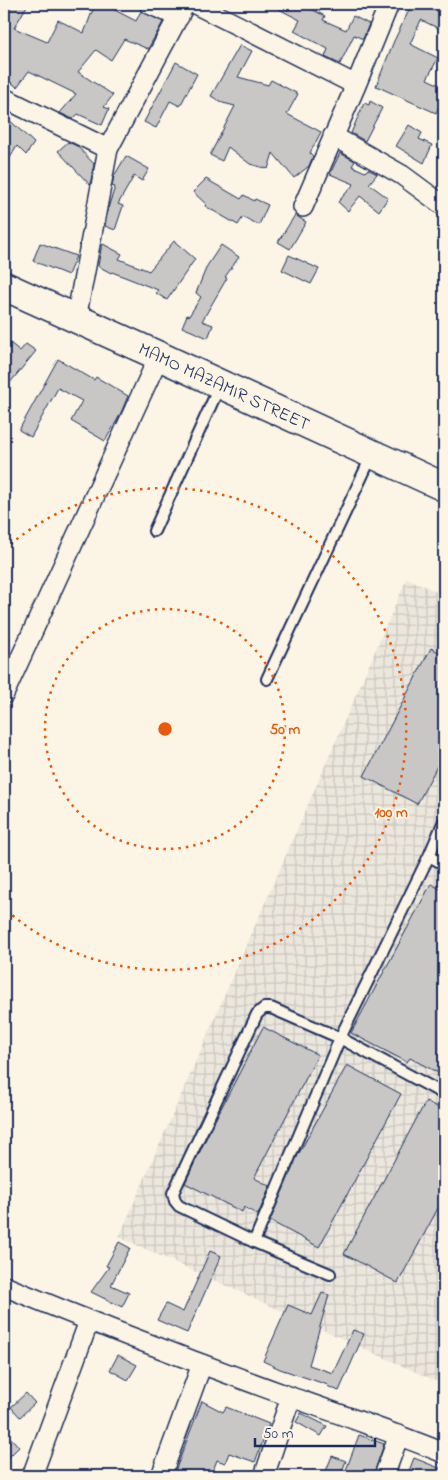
<svg xmlns="http://www.w3.org/2000/svg" width="448" height="1480" font-family="'Indie Flower',sans-serif">
<style>
.industrial{fill:url(#industrial-grid)}
.building{fill:#c8c7c6;stroke:#1b2f5e}
.lines{fill:none;stroke-linecap:round;stroke-linejoin:round}
.lane-casing{stroke:#1b2f5e;stroke-width:14}
.street-casing{stroke:#1b2f5e;stroke-width:22}
.primary-casing{stroke:#1b2f5e;stroke-width:31}
.lane{stroke:#fcf5e5;stroke-width:10}
.street{stroke:#fcf5e5;stroke-width:19}
.primary{stroke:#fcf5e5;stroke-width:28}
.ring{fill:none;stroke:#e8590c;stroke-width:2.5;stroke-dasharray:2.5 5}
.labels{text-anchor:middle;stroke-width:4;stroke-linejoin:round;paint-order:stroke}
.street-label{font-size:18px;fill:#1b2f5e;stroke:#fcf5e5}
.centre{fill:#e8590c;stroke:#fcf5e5;stroke-width:2.5}
.ring-label{font-size:15px;text-anchor:middle;font-weight:bold;fill:#e8590c;stroke:#fcf5e5;stroke-width:4;stroke-linejoin:round;paint-order:stroke}
</style>
<defs>
<pattern id="industrial-grid" width="8" height="8" patternUnits="userSpaceOnUse" patternTransform="scale(1.25)"><rect width="8" height="8" fill="#ece7dc"/><path d="M0 4h8M4 0v8" fill="none" stroke="#cac6bf"/></pattern>
</defs>
<rect width="100%" height="100%" fill="#fcf5e5"/>
<filter id="ink" filterUnits="userSpaceOnUse"><feTurbulence type="fractalNoise" baseFrequency=".02" numOctaves="2"/><feDisplacementMap in="SourceGraphic" scale="10" xChannelSelector="R" yChannelSelector="G"/><feConvolveMatrix kernelMatrix="1 2 1 2 8 2 1 2 1" color-interpolation-filters="sRGB"/></filter>
<g filter="url(#ink)">
<!-- industrial -->
<path class="industrial" d="M407,578L444,595V1385L119,1237Z"/>
<!-- building -->
<path class="building" d="M4,4H28L14,28L47,42L58,20L84,33L95,4H103L136,21L141,11L163,22L148,49L124,39L111,60L96,50L78,72L113,95L104,107L109,109L102,125L78,114L73,119L60,113L76,94L29,71L17,87L4,77Z
M269,4H298L306,9L307,7L325,16L323,20L346,30L353,16L369,24L363,39L354,35L340,64L325,57L328,49L294,31L300,20Z
M412,4H434L444,9V31L421,20L410,44L438,58L427,79L444,87V96L436,113L376,86L394,41Z
M240,45L252,51L238,77L268,85L271,80L298,94L287,114L321,132L310,153L313,156L309,166L294,178L273,153L268,169L250,164L228,147L222,161L210,155L235,106L223,103L211,96Z
M176,62L197,74L180,106L170,101L156,128L144,122Z
M370,101L382,108L365,141L351,133L364,103L369,105Z
M4,115L34,143L26,155L17,146L4,168Z
M409,125L422,133L419,139L432,145L424,163L396,146Z
M68,142L77,146L94,164L90,185L58,151Z
M340,153L355,161L352,166L365,172L368,169L377,174L369,184L388,198L379,211L360,196L348,211L338,202L354,184L330,174Z
M126,156L149,169L142,181L134,176L118,204L123,206L115,230L105,226L109,205L115,187L112,186L114,176Z
M206,179L241,199L244,195L254,201L255,199L268,205L259,225L243,217L238,225L205,206L206,204L193,192Z
M295,215L306,222L290,249L278,242Z
M174,241L195,259L167,300L156,293L158,290L112,272L111,273L98,266L101,249L103,244L122,254L119,259L149,271Z
M40,243L76,256L68,275L33,261Z
M221,245L239,257L225,277L227,278L202,321L213,325L208,338L182,327L187,315L189,316L201,297L196,293L207,266Z
M289,255L319,269L311,284L282,270Z
M4,338L20,351L26,344L36,351L4,390Z
M58,359L94,380L96,377L128,396L120,415L105,441L71,421L82,401L58,388L31,437L19,430Z
M431,648L444,655V753L417,804L364,776Z
M431,884L444,891V1076L410,1058L407,1062L351,1033Z
M263,1027L318,1055L254,1178L270,1186L258,1215L244,1207L242,1212L185,1183L211,1128Z
M347,1065L401,1094L319,1247L270,1221L297,1157Z
M426,1101L444,1111V1197L398,1283L344,1254Z
M119,1242L130,1248L111,1285L129,1293L122,1307L91,1292L109,1267L106,1266Z
M210,1251L221,1256L187,1333L157,1320L166,1304L183,1312Z
M322,1293L329,1295L309,1365L333,1373L353,1330L364,1334L339,1391L327,1386L328,1385L280,1369L263,1361L288,1305L312,1315Z
M118,1355L137,1365L128,1380L110,1370Z
M26,1393L35,1403L20,1417L11,1407Z
M202,1401L223,1412L226,1407L269,1424L255,1462L229,1453L225,1463L217,1460L211,1476H180L174,1474Z
M301,1413L327,1426L321,1436L296,1422Z
M359,1435L384,1444L373,1476H359L346,1470Z
M11,1438L19,1447L4,1462V1445Z
M332,1456L346,1461L340,1476H324Z
M414,1458L444,1470V1476H407Z"/>
<g class="lines">
<defs>
<path id="lane" d="M154,531L220,385
M267,679L372,455
M429,856L444,864
M254,1242L340,1038L429,856L444,821
M330,1274L254,1242L179,1206L175,1201L173,1193L257,1014L264,1008H271L340,1038L444,1094"/>
<path id="street" d="M149,4L179,17
M195,4L356,85
M4,98L108,149
M333,136L402,175L444,206
M303,207L356,85L389,4
M76,319L108,149L185,4
M4,694L159,356
M4,1286C98,1325 194,1362 291,1397C342,1415 394,1433 444,1453
M32,1476L89,1321
M161,1476L202,1364
M264,1476L291,1397
M384,1476L399,1435"/>
<g id="primary">
<path id="s1" d="M4,286L159,356L444,487"/>
</g>
</defs>
<!-- lane casing -->
<use href="#lane" class="lane-casing"/>
<!-- street casing -->
<use href="#street" class="street-casing"/>
<!-- primary casing -->
<use href="#primary" class="primary-casing"/>
<!-- lane -->
<use href="#lane" class="lane"/>
<!-- street -->
<use href="#street" class="street"/>
<!-- primary -->
<use href="#primary" class="primary"/>
</g>
</g>
<!-- distance rings -->
<g class="ring">
<circle cx="165" cy="729" r="120"/>
<path d="M5 549A241 241 0 1 1 5 909"/>
</g>
<g class="labels">
<!-- street labels -->
<g class="street-label">
<text dy="6" stroke="none"><textPath href="#s1" startOffset="242">MAMO MAZAMIR STREET</textPath></text>
</g>
</g>
<circle cx="165" cy="729" r="8" class="centre"/>
<g class="ring-label">
<text x="285" y="734">50 m</text>
<text x="391" y="817">100 m</text>
</g>
<!-- margin -->
<rect width="448" height="1480" fill="none" stroke="#fcf5e5" stroke-width="20"/>
<rect x="10" y="10" width="428" height="1460" fill="none" stroke="#1b2f5e" stroke-width="2" filter="url(#ink)"/>
<!-- scale -->
<path d="M255 1438v8h120v-8" fill="none" stroke="#1b2f5e" stroke-width="2.5"/>
<text x="263" y="1438" font-size="15" fill="#1b2f5e" stroke="#fcf5e5" stroke-width="4" paint-order="stroke">50 m</text>
</svg>
